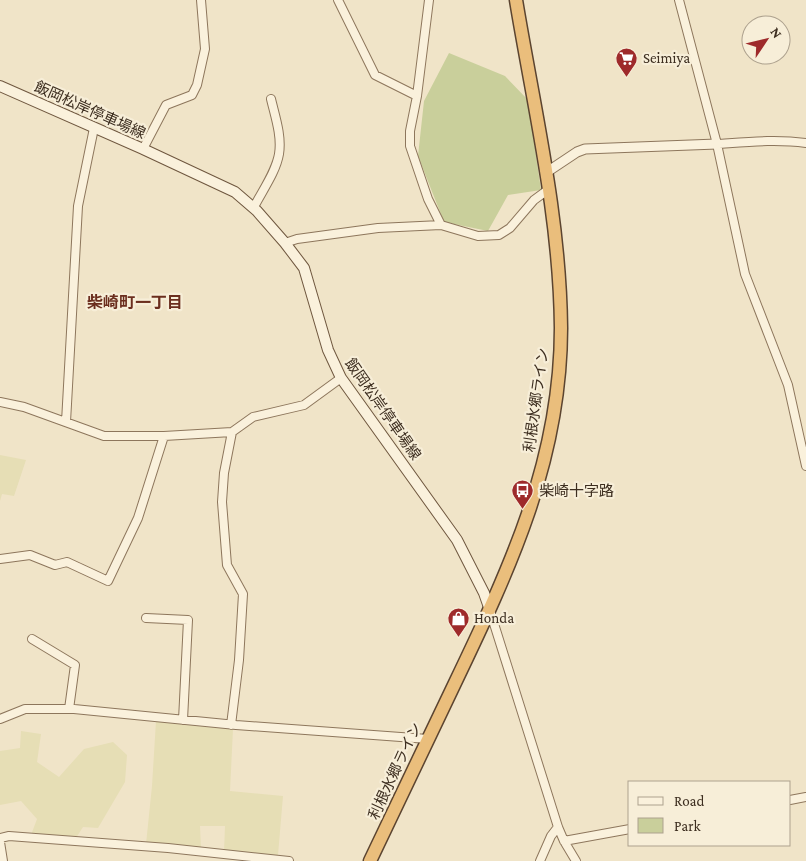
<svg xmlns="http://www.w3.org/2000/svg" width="806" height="861" font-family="'Crimson Pro','Noto Sans JP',serif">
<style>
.farmland{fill:#e6deb5}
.green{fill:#c9cf9b}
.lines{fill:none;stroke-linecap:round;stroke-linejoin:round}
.minor-casing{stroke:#8d765c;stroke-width:10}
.tertiary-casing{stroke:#8d765c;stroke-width:11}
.secondary-casing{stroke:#6f573f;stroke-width:12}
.trunk-casing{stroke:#5b4430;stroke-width:15}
.minor{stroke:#faf1dc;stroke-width:8}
.tertiary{stroke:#faf1dc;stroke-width:9}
.secondary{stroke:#faf1dc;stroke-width:10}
.trunk{stroke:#eabe7c;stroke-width:12}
.labels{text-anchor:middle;stroke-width:4.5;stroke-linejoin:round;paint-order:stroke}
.poi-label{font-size:15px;fill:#3d2e20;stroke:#f7eed8;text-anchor:start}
.street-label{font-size:15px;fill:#3d2e20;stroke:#f7eed8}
.neighbourhood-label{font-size:16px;font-weight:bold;fill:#6b2e1e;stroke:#f7eed8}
</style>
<rect width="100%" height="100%" fill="#f0e4c8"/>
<!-- farmland -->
<path class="farmland" d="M0,455L26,460L14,496L2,494L0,501Z
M156,721L233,729L230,791L283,796L278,855L224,852L225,826H200L201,849L146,844L152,786Z
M21,731L41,734L37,762L59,777L84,749L113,742L127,755L125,782L98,828L83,827L76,838L31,835L37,819L21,801L0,805V751L20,748Z"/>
<!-- green -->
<path class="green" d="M449,53L505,76L528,100L541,190L508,195L488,231L444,222L418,156L424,101Z"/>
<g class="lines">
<defs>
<path id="minor" d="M338,0L375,75L417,96
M429,0L417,96L410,131V146L428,199L441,225
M679,0L717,144L745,274L788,385L806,466
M717,144C747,142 776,139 806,143
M143,149L166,105L192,95L197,85L205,49L201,0
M254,207C262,191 276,172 279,154C282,136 275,116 271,99
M285,243L297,239L378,228L441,225L478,236L499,235L510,228L534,200L549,189
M0,402L24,407L104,436H164L232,432L253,417L304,405L341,378
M66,422L78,206L94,128
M0,559L30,555L55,565L67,562L108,581L138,518L164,436
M490,611L558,827L564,841L576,861
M146,618L188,620L183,720
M32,639L75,665L69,709
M0,719L25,709H74L236,725L428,739
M231,725L239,660L243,594L227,565L222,502L224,473L232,432
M790,800L806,797
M0,838L9,836L168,848L289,861
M564,841L630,829
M0,842L3,861
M540,861L551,836L558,827"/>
<path id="tertiary" d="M547,172L577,152L585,149L717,144"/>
<path id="secondary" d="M0,86L143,149L235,192L257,211L285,243L304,268L328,350L341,378L457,540L484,593L490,610"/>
<path id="trunk" d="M370,861C398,802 426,743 454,685C510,568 561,460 561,328C560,216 534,109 516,0"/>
</defs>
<!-- minor casing -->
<use href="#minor" class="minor-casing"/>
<!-- tertiary casing -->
<use href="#tertiary" class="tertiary-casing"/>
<!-- secondary casing -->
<use href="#secondary" class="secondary-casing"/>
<!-- trunk casing -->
<use href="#trunk" class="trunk-casing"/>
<!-- minor -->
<use href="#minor" class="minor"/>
<!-- tertiary -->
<use href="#tertiary" class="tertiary"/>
<!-- secondary -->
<use href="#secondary" class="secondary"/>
<!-- trunk -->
<use href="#trunk" class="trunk"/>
</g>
<!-- icons -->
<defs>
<symbol id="supermarket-pin" viewBox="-11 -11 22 30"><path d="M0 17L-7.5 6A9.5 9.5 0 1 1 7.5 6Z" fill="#9e2a2b" stroke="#f7eed8"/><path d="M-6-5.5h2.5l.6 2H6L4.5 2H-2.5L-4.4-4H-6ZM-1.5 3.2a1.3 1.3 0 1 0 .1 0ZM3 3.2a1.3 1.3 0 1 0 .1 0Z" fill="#fff"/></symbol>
<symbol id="bus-pin" viewBox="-11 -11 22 30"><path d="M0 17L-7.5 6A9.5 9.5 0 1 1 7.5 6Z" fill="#9e2a2b" stroke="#f7eed8"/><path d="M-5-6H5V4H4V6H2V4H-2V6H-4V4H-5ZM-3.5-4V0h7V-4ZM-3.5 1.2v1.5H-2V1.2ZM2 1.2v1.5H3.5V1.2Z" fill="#fff"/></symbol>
<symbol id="shop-pin" viewBox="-11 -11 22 30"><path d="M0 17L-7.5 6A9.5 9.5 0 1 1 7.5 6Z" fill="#9e2a2b" stroke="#f7eed8"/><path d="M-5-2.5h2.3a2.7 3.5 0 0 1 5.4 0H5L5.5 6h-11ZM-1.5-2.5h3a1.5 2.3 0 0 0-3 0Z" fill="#fff"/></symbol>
</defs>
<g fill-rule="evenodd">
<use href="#supermarket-pin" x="614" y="46" width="25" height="34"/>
<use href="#bus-pin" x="510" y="478" width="25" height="34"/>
<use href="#shop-pin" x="446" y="606" width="25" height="34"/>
</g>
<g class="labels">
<!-- poi labels -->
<g class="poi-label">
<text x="643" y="63">Seimiya</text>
<text x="539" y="496">柴崎十字路</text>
<text x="474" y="623">Honda</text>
</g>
<!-- street labels -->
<g class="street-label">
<text transform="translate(90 110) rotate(24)" y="5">飯岡松岸停車場線</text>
<text transform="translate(536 400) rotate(-82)" y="5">利根水郷ライン</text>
<text transform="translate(383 409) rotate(55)" y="5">飯岡松岸停車場線</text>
<text transform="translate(395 771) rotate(-65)" y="5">利根水郷ライン</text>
</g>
<!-- neighbourhood labels -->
<g class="neighbourhood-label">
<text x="135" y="308">柴崎町一丁目</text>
</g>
</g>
<!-- legend -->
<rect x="628" y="781" width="162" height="65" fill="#f7eed8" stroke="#ada18e"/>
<rect x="638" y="797" width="25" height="8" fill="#faf1dc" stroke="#ada18e"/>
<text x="674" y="806" font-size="15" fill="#3d2e20">Road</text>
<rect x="638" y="818" width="25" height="15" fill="#c9cf9b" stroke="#ada18e"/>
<text x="674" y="831" font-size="15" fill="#3d2e20">Park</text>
<!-- north arrow -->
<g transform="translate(766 40) rotate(55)"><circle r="24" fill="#f7eed8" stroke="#ada18e"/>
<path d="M0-4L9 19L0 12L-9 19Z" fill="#9e2a2b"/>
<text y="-8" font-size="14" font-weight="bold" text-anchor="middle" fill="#3d2e20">N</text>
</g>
</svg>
